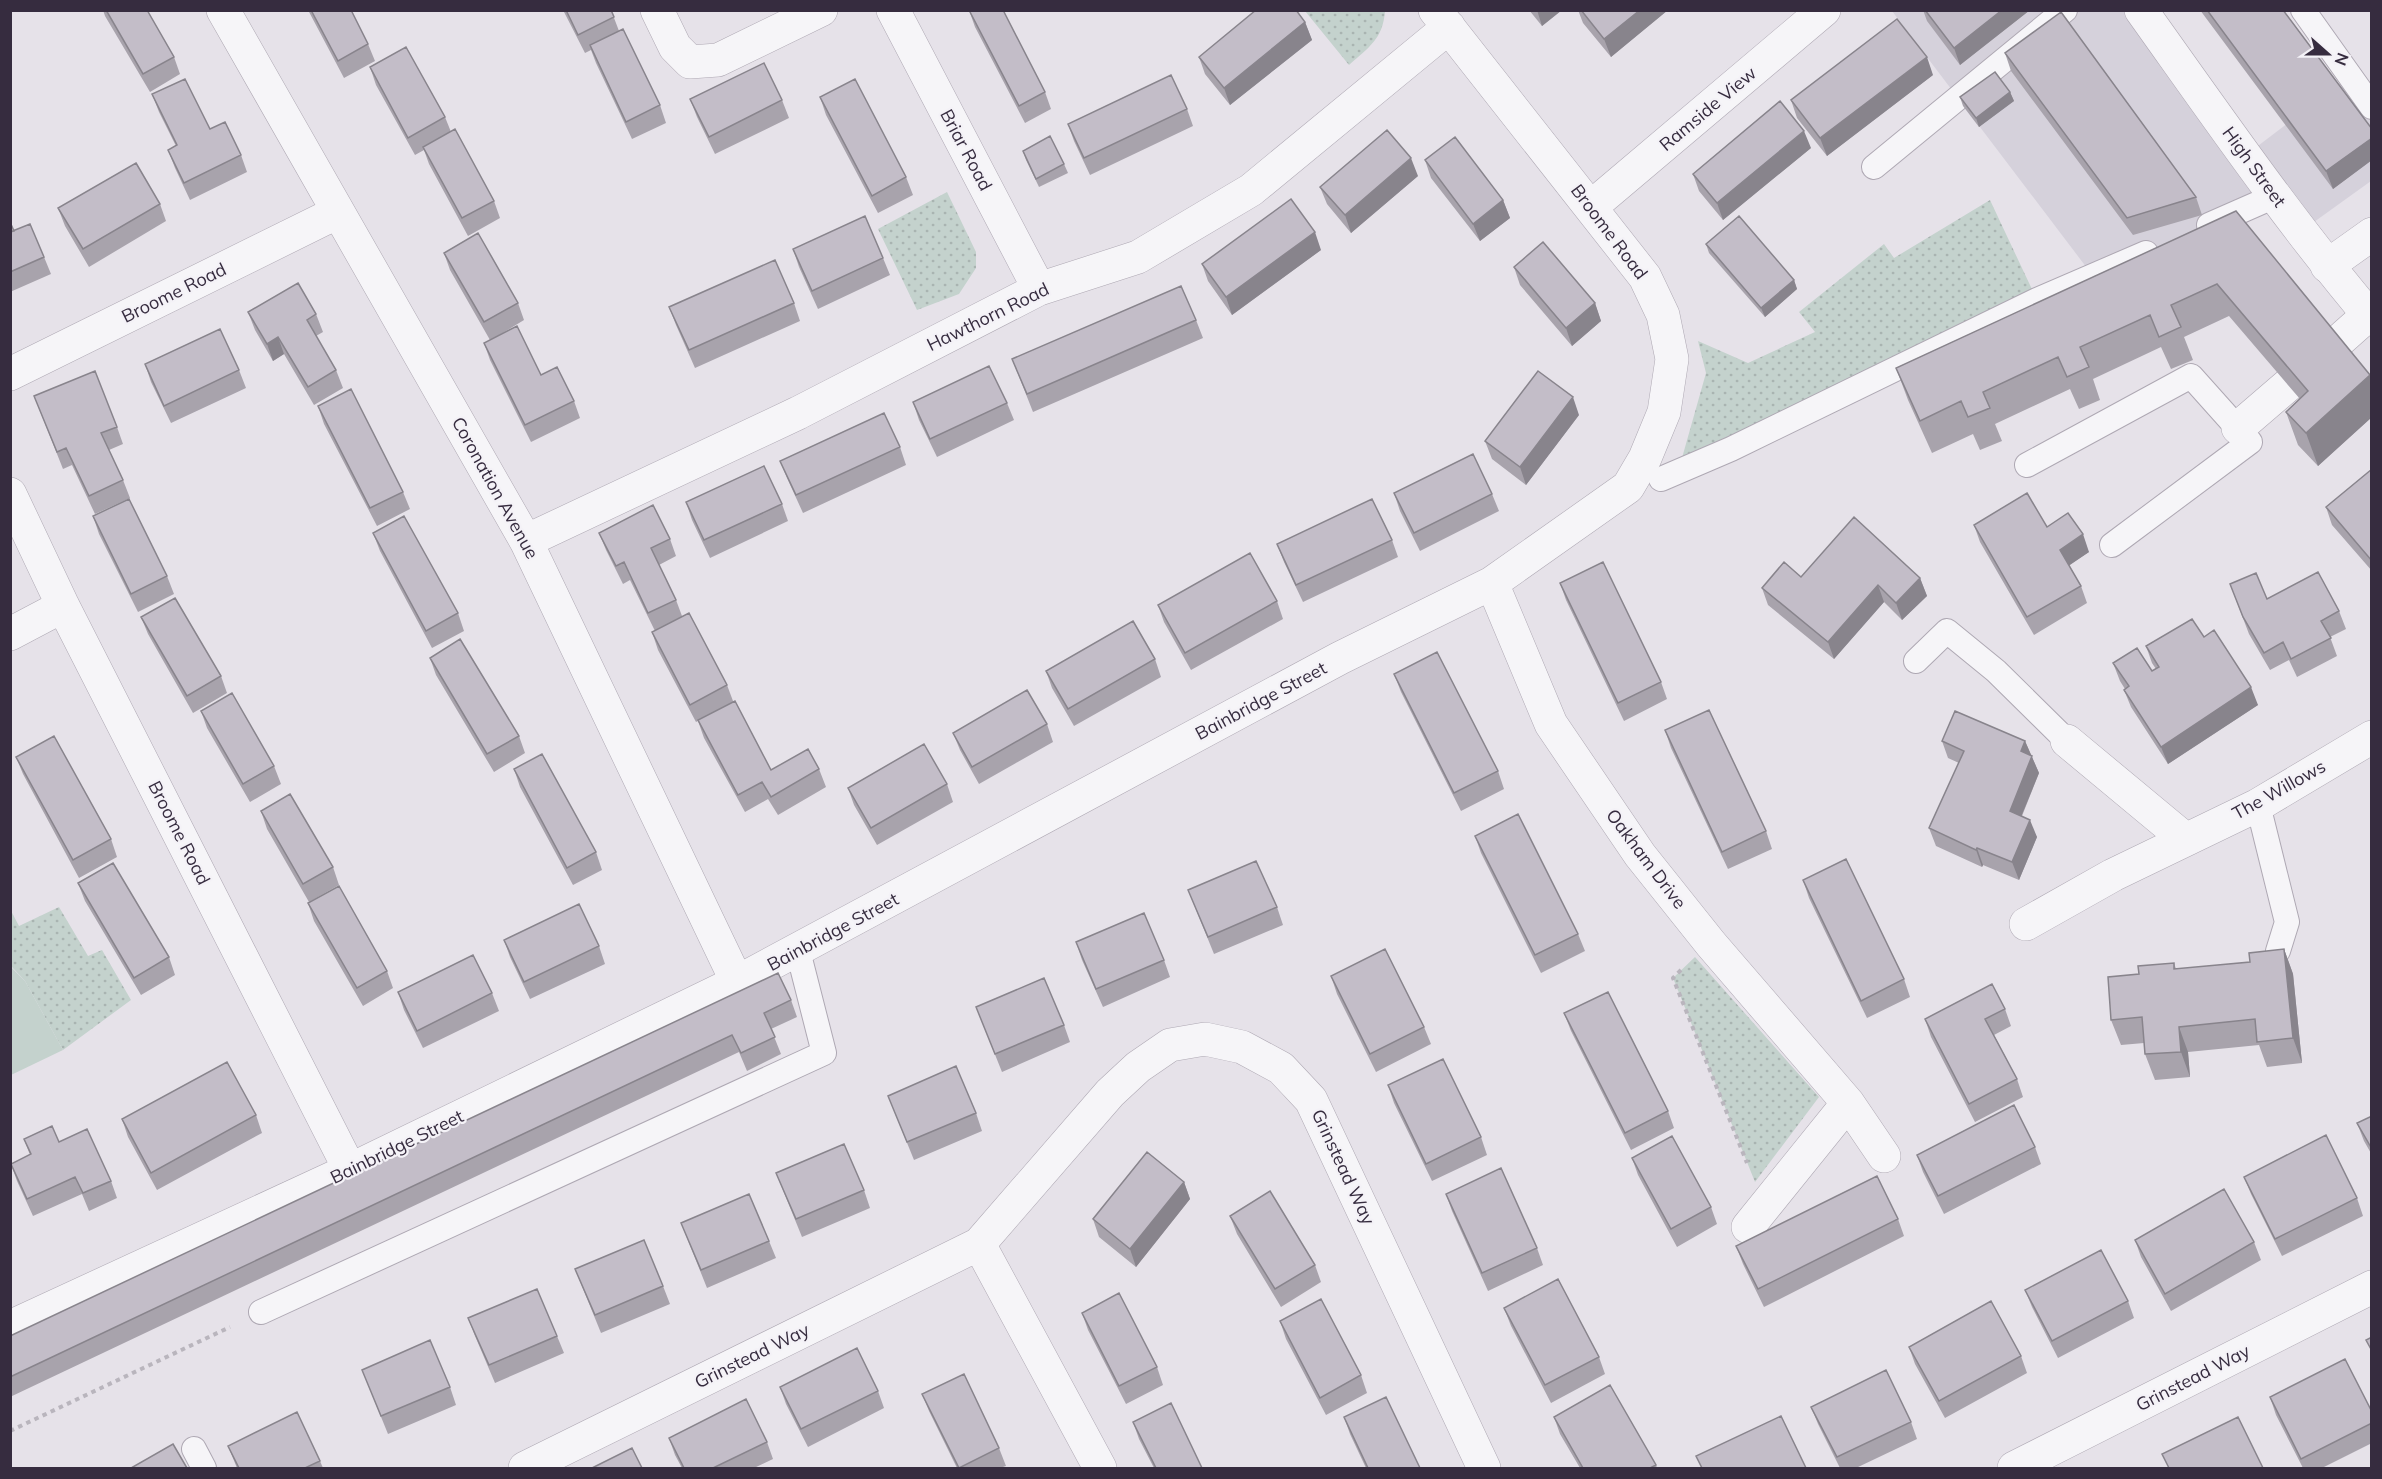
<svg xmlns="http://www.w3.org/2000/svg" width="2382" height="1479" font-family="Mulish,sans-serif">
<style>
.built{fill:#d5d1db}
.grass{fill:url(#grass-dots)}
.park{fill:#c4d2cd}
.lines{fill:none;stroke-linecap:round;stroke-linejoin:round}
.service-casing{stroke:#aea8b3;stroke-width:26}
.minor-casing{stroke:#aea8b3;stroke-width:34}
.tertiary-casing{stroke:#aea8b3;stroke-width:34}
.path{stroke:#b9b5bd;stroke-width:4;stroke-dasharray:4.5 4.5;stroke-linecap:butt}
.service{stroke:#f6f5f8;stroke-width:24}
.minor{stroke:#f6f5f8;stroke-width:33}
.tertiary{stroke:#f6f5f8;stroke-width:33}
.wall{fill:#a8a3ac}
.shaded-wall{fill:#88848c}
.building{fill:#c3bdc8;stroke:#88848c;stroke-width:1.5}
.labels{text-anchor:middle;stroke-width:4.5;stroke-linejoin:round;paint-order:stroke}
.street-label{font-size:18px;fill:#362c3f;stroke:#f4f2f7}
</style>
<defs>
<pattern id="grass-dots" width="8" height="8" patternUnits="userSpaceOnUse" patternTransform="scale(1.5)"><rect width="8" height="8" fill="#c4d2cd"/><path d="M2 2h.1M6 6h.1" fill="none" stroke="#a9b4b1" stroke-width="1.8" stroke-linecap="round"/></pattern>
</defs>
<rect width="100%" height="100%" fill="#e6e2e9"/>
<!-- built -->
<path class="built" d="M1892,11H2133L2246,155L2350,76L2371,107V181L2314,222L2275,196L2093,276Z"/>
<!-- grass -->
<path class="grass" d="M1305,11H1385C1383,39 1369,47 1349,65Z
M947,192L976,252V268L959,294L917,310L878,229Z
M1990,200L2037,300L1680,465L1706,373L1698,341L1748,363L1815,332L1799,312L1884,244L1894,258Z
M59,907L88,956L102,950L131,1000L63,1050L25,981L11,966L10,909L19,926Z
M1695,957L1819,1097L1755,1182L1673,978Z"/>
<!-- park -->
<path class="park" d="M10,966L25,981L63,1050L11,1075Z"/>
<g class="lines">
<defs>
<path id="service" d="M2303,10L2372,107
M1874,167L2065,10
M2209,225L2275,196
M2027,465L2191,376L2250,442L2112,545
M1661,479L1731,449L2037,300L2146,253
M1916,661L1947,631L1996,671L2067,741
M2258,805L2287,922L2278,951
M261,1312L824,1053L798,951
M194,1449L204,1468"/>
<path id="minor" d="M223,10L526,541L737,982
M657,10L675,47L690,62L718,60L821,10
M893,10L1039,289
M1591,207L1824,10
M2327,266L2372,234
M2332,347L2368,315
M10,374L338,212
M2238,428L2288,385
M10,494L63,606L350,1170
M526,541L798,413L1039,289L1138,257L1251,190L1449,27
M1492,583L1551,724L1640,855L1711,944L1848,1103L1884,1156
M10,634L63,606
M2067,741L2185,839
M2026,924L2113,875L2258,805L2372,737
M1748,1227L1848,1103
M979,1244L1100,1468
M10,1327L350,1170L737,982L1340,658L1492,583L1628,487L1645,458L1664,412L1672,359L1663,315L1645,277L1435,10
M525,1468L979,1244L1110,1093L1138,1067L1170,1045L1205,1039L1242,1047L1281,1068L1311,1100L1484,1468
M2014,1468L2372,1287"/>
<path id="tertiary" d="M2141,10C2216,115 2289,221 2372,319"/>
</defs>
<!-- service casing -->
<use href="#service" class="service-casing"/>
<!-- minor casing -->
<use href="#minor" class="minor-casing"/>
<!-- tertiary casing -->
<use href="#tertiary" class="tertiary-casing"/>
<!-- path -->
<path class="path" d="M1681,970L1673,978L1747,1163
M10,1431L230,1327"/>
<!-- service -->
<use href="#service" class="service"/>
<!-- minor -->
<use href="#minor" class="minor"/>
<!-- tertiary -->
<use href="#tertiary" class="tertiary"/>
</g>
<!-- wall -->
<path class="wall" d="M103,10H147L174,57L180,74L150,92L105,16Z
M308,10H351L368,44L375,61L344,78Z
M563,10H611L619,31L660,105L666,123L632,139L596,63L591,50L585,53Z
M969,10L1045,92L1051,109L1025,123L975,27Z
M1529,10H1562L1542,26Z
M1578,10H1668L1611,57L1583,23Z
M1923,10H2030L1960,65L1927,21Z
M2200,10H2283L2372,129V160L2333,189Z
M1305,22L1312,40L1230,105L1205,74L1199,57Z
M2005,53L2196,197L2202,215L2133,235L2011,71Z
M370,67L445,117L451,132L494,201L500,218L468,236L429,164L424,150L415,155L376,85Z
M1933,75L1827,156L1797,118L1791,100Z
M2010,92L2014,101L1979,127L1963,106L1960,97Z
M152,94L210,129L241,155L247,172L190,200L175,168L168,150L176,146L159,112Z
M820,97L906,177L913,195L878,213L826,115Z
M690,99L782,100L789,118L715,154L697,117Z
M1187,109L1193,126L1090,175L1074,141L1068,124Z
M1811,148L1723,220L1699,191L1693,174Z
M1023,151L1064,164L1068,173L1039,187L1026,160Z
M1425,160L1503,200L1510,218L1480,241L1431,178Z
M1418,176L1351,233L1327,204L1320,187Z
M160,204L166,221L89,267L65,226L58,208Z
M2236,211L2370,375L2372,380V417L2318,466L2298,445L2286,412L2300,399L2229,316L2184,337L2193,360L2171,369L2161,347L2093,379L2100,400L2079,409L2070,389L1995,424L2002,441L1980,450L1973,434L1932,453L1908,400L1896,368Z
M10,222L14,231L44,257L51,274L10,292Z
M1706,244L1794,280L1797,289L1765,317L1709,253Z
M793,249L883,258L890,275L818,309L799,267Z
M1321,250L1232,315L1208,281L1202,264Z
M444,253L518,303L524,320L496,337L541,375L574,401L580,418L531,442L490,360L484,343L490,340L450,270Z
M1514,267L1595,303L1601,321L1572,346L1520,285Z
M794,303L800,321L695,368L676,325L669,307Z
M248,312L316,314L323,332L316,336L336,370L343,388L314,405L284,354L273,361L255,330Z
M1196,320L1203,338L1033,412L1012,359Z
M145,364L239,370L246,388L171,423L151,382Z
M34,396L117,427L123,444L109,450L123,480L130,498L95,514L72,465L63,469Z
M913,402L1007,403L1014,420L937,457L919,420Z
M318,406L403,492L410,509L377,526L324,424Z
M1579,415L1526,485L1492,459L1485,441Z
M900,447L906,465L803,513L787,478L780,461Z
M2372,469V571L2332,525L2326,507Z
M1394,493L1492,494L1499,511L1420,551L1400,511Z
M686,502L782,504L788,521L710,558L692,520Z
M93,516L167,576L174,594L138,612L99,534Z
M1974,525L2047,527L2089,552L2069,565L2081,586L2087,603L2034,635L1980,542Z
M373,533L458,613L464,631L432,648L380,551Z
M599,533L670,539L676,556L659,565L676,600L682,616L727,685L733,701L771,770L819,769L826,787L778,815L768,799L745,812L704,738L698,721L696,722L658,650L652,632L655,631L630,580L623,584L606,550Z
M1392,540L1398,557L1303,602L1284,562L1277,544Z
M1801,577L1920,578L1927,596L1902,620L1884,602L1834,659L1768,605L1762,588Z
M1560,583L1661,682L1667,699L1624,721L1566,600Z
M2230,584L2267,599L2339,611L2346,629L2330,637L2337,656L2297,677L2289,660L2270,670L2249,634Z
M1277,601L1283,619L1191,670L1164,622L1158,605Z
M141,617L221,676L227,693L193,713L148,634Z
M2204,637L2258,705L2168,764L2131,707L2124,690L2125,689L2120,681L2113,663L2152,671L2156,669L2152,663L2146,646Z
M430,658L519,736L525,753L494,772L436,675Z
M1155,659L1161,677L1074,726L1052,688L1046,671Z
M1394,674L1498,771L1504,789L1461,811L1401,692Z
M201,711L274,766L281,784L250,802L207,728Z
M1047,724L1053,742L979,784L960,750L953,733Z
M1665,730L1766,831L1772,849L1728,869L1671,748Z
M1942,741H2025L2039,773L2022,816L2037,837L2019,880L1983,865L1982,867L1936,846L1929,828L1959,763L1948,758Z
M16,757L111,839L117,857L79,878L23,774Z
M514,769L596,852L602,870L573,885L520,787Z
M947,784L953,802L877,845L854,805L848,788Z
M261,811L333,867L339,885L309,902L267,829Z
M1475,836L1578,934L1585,951L1541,973L1481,853Z
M1803,880L1904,979L1910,997L1867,1018L1809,898Z
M78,883L169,957L175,975L141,995L85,901Z
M1188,890L1277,907L1283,925L1214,954Z
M308,903L387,971L393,988L363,1006L314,921Z
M504,940L599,946L605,964L530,999L510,957Z
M1076,942L1164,960L1170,977L1103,1007L1082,960Z
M2284,949L2293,974L2302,1063L2267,1067L2259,1045L2188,1052L2190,1077L2155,1080L2145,1054L2144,1043L2121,1045L2111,1020L2139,974L2174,963L2176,969L2250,962Z
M1331,976L1424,1027L1431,1044L1376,1072L1337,994Z
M398,992L492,993L499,1011L423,1048L404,1010Z
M791,1000L797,1017L771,1029L781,1054L747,1071L739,1052L10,1397V1336Z
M976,1007L1064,1025L1070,1042L1002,1072Z
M2005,1009L2011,1026L1994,1035L2017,1079L2023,1097L1975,1122L1931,1037L1925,1019Z
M1564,1013L1668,1111L1674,1128L1631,1150L1571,1031Z
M1388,1085L1481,1137L1487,1155L1432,1181L1394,1103Z
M888,1096L976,1113L982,1131L914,1160Z
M256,1115L262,1133L157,1190L128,1137L122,1119Z
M2372,1116V1155L2364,1141L2357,1123Z
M24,1139L59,1142L111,1181L117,1198L89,1211L82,1194L33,1216L17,1181L11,1164L30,1155Z
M2035,1147L2041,1164L1944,1214L1923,1172L1917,1155Z
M1632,1158L1711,1207L1717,1224L1677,1247L1638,1175Z
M776,1173L864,1190L870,1208L802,1237Z
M2244,1177L2357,1198L2363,1216L2282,1256L2251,1194Z
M1184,1182L1190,1199L1136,1267L1099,1237L1093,1219Z
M1446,1194L1537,1248L1543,1265L1488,1291L1452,1211Z
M1230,1216L1315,1265L1321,1282L1281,1307L1237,1234Z
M1898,1219L1904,1236L1764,1307L1743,1264L1736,1246Z
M681,1223L769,1241L776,1258L707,1288Z
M2135,1240L2254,1242L2261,1260L2171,1311L2141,1257Z
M575,1269L663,1286L670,1304L601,1333Z
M2025,1290L2128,1301L2134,1318L2058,1358L2032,1307Z
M1504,1308L1599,1357L1605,1374L1551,1403L1511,1326Z
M1082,1313L1157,1367L1163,1385L1126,1404L1088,1330Z
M468,1318L557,1336L564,1353L495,1383L475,1336Z
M1280,1321L1361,1375L1367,1393L1326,1415L1286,1339Z
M1909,1347L2021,1356L2027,1373L1945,1418L1915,1364Z
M362,1370L450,1387L456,1405L388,1434Z
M780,1387L878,1391L884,1408L808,1447L786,1404Z
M922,1394L999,1448L1006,1466L1000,1468H957L929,1411Z
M2270,1397L2372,1412V1443L2322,1468H2303L2276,1415Z
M1811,1407L1911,1422L1917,1439L1856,1468H1840L1818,1424Z
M1344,1417L1420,1468H1366L1350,1434Z
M1554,1417L1656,1465L1657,1468H1580L1560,1434Z
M1133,1422L1202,1468H1154L1139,1439Z
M669,1438L767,1442L773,1459L754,1468H682L675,1455Z
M228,1446L320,1461L323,1468H237Z"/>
<!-- shaded-wall -->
<path class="shaded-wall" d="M1537,10H1562L1542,26Z
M1640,10H1668L1611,57L1604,39Z
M2002,10H2030L1960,65L1954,48Z
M1305,22L1312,40L1230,105L1224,88Z
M1927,57L1933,75L1827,156L1820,138Z
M2010,92L2014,101L1979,127L1976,118Z
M1804,131L1811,148L1723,220L1717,203Z
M2372,138V160L2333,189L2326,171Z
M1411,158L1418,176L1351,233L1345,215Z
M1503,200L1510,218L1480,241L1473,224Z
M1315,232L1321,250L1232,315L1226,297Z
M1794,280L1797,289L1765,317L1761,308Z
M1595,303L1601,321L1572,346L1566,328Z
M278,337L284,354L273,361L267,344Z
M2370,375L2372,380V417L2318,466L2306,433Z
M1573,397L1579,415L1526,485L1520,467Z
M2083,534L2089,552L2067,567L2060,550Z
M1920,578L1927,596L1902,620L1896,603Z
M1878,585L1884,602L1834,659L1828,642Z
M2251,687L2258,705L2168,764L2161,747Z
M2025,741L2039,773L2016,829L2010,811L2021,751Z
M2030,820L2037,837L2019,880L2012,862Z
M1977,848L1983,865L1982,867L1976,850Z
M2284,949L2293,974L2302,1063L2293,1038Z
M2179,1027L2188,1052L2190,1077L2181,1052Z
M1184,1182L1190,1199L1136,1267L1130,1249Z"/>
<!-- building -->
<path class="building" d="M106,10H147L174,57L143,74Z
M311,10H351L368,44L338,61Z
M566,10H611L614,17L578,35Z
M969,10H1003L1045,92L1019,106Z
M1256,10H1296L1305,22L1224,88L1199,57Z
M1581,10H1640L1604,39Z
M1925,10H2002L1954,48Z
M2207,10H2283L2372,129V138L2326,171Z
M2061,12L2196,197L2127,218L2005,53Z
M1897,19L1927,57L1820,138L1791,100Z
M623,29L660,105L626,122L590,45Z
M406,47L445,117L408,138L370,67Z
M764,63L782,100L709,137L690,99Z
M1995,72L2010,92L1976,118L1960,97Z
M1171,75L1187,109L1084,158L1068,124Z
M185,79L210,129L225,122L241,155L184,183L168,150L177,145L152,94Z
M855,79L906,177L872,196L820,97Z
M1780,101L1804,131L1717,203L1693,174Z
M455,129L494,201L462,218L423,147Z
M1387,130L1411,158L1345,215L1320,187Z
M1050,136L1064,164L1036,179L1023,151Z
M1455,137L1503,200L1473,224L1425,160Z
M136,163L160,204L83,249L58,208Z
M1291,199L1315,232L1226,297L1202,264Z
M2236,211L2370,375L2306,433L2286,412L2308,391L2217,284L2171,305L2181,327L2159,337L2150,315L2080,347L2089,367L2067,377L2058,357L1983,392L1990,408L1968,417L1961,401L1920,421L1896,368Z
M865,216L883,258L812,291L793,249Z
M1739,216L1794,280L1761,308L1706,244Z
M10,222L14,231L10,232Z
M30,224L44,257L10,272V232Z
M478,233L518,303L484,322L444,253Z
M1543,242L1595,303L1566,328L1514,267Z
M775,260L794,303L689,350L669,307Z
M298,283L316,314L307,320L336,370L308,387L278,337L267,344L248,312Z
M1181,286L1196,320L1027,394L1012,359Z
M517,326L541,375L557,367L574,401L525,425L484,343Z
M220,329L239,370L164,406L145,364Z
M989,366L1007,403L930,439L913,402Z
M95,371L117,427L101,433L123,480L89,496L66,448L57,452L34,396Z
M1538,371L1573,397L1520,467L1485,441Z
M351,389L403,492L370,508L318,406Z
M884,413L900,447L796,495L780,461Z
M1473,454L1492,494L1414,533L1394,493Z
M764,466L782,504L704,540L686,502Z
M2372,469V561L2326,507Z
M2027,493L2047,527L2068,513L2083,534L2060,550L2081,586L2027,617L1974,525Z
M129,499L167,576L131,594L93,516Z
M1372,499L1392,540L1296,585L1277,544Z
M653,505L670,539L651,548L676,600L648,613L624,562L616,566L599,533Z
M404,516L458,613L426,631L373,533Z
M1854,517L1920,578L1896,603L1878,585L1828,642L1762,588L1784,562L1801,577Z
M1250,553L1277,601L1185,653L1158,605Z
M1603,562L1661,682L1618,703L1560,583Z
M2318,572L2339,611L2321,621L2331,638L2291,659L2283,642L2264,653L2243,617L2230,584L2256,573L2267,599Z
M175,598L221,676L187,696L141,617Z
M689,613L727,685L690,705L652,632Z
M2192,619L2204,637L2214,630L2251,687L2161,747L2124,690L2129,686L2113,663L2137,648L2152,671L2159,667L2146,646Z
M1133,621L1155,659L1068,709L1046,671Z
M460,639L519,736L487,754L430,658Z
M1437,652L1498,771L1454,793L1394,674Z
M1027,690L1047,724L972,767L953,733Z
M232,693L274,766L243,784L201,711Z
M735,701L771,770L808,749L819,769L771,797L762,782L738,795L698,720Z
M1709,710L1766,831L1722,852L1665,730Z
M1955,711L2025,741L2021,751L2032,756L2010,811L2030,820L2012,862L1977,848L1976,850L1929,828L1964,751L1942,741Z
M54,736L111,839L73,860L16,757Z
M924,744L947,784L871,828L848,788Z
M542,754L596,852L567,868L514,769Z
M290,794L333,867L303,884L261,811Z
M1518,814L1578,934L1535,955L1475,836Z
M1846,859L1904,979L1861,1001L1803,880Z
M1256,861L1277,907L1208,937L1188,890Z
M113,863L169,957L134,978L78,883Z
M339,886L387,971L357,988L308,903Z
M579,904L599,946L524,982L504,940Z
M1144,913L1164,960L1096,989L1076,942Z
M1385,949L1424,1027L1370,1054L1331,976Z
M2284,949L2293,1038L2257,1042L2255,1019L2179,1027L2181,1052L2145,1054L2142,1017L2111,1020L2108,977L2139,974L2138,966L2174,963V969L2250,962L2249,953Z
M473,955L492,993L417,1031L398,992Z
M778,973L791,1000L764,1013L775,1037L741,1053L732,1035L10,1377V1336Z
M1044,978L1064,1025L995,1054L976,1007Z
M1992,984L2005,1009L1985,1019L2017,1079L1969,1104L1925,1019Z
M1608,992L1668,1111L1625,1133L1564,1013Z
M1443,1059L1481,1137L1426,1164L1388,1085Z
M227,1062L256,1115L151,1173L122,1119Z
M956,1066L976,1113L907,1142L888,1096Z
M2014,1105L2035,1147L1938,1196L1917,1155Z
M2372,1116V1149L2357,1123Z
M52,1126L59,1142L87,1129L111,1181L83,1193L75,1177L27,1199L11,1164L31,1154L24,1139Z
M2326,1135L2357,1198L2275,1239L2244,1177Z
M1672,1136L1711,1207L1671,1229L1632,1158Z
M844,1144L864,1190L796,1219L776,1173Z
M1147,1152L1184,1182L1130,1249L1093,1219Z
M1501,1168L1537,1248L1482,1273L1446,1194Z
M1877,1176L1898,1219L1758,1289L1736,1246Z
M2224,1189L2254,1242L2165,1294L2135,1240Z
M1270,1191L1315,1265L1275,1289L1230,1216Z
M749,1194L769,1241L701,1270L681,1223Z
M644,1240L663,1286L595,1315L575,1269Z
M2101,1250L2128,1301L2052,1341L2025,1290Z
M1558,1279L1599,1357L1545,1385L1504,1308Z
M537,1289L557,1336L489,1365L468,1318Z
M1119,1293L1157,1367L1119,1386L1082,1313Z
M1321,1299L1361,1375L1320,1398L1280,1321Z
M1991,1301L2021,1356L1939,1401L1909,1347Z
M2372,1337V1351L2366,1340Z
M430,1340L450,1387L381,1416L362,1370Z
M857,1348L878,1391L801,1429L780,1387Z
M2345,1359L2372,1412V1423L2301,1459L2270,1397Z
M1886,1370L1911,1422L1837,1457L1811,1407Z
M964,1374L999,1448L959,1468L922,1394Z
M1610,1385L1656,1465L1650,1468H1583L1554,1417Z
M1386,1397L1420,1468H1368L1344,1417Z
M746,1399L767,1442L713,1468H684L669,1438Z
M1171,1403L1202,1468H1156L1133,1422Z
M297,1412L320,1461L305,1468H239L228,1446Z
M1781,1416L1806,1468H1702L1696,1456Z
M2238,1417L2263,1468H2169L2162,1454Z
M173,1444L187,1468H131Z
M632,1448L642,1468H592Z"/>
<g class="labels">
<!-- street labels -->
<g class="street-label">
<text transform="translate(1708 109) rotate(-40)" y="6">Ramside View</text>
<text transform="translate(966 150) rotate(62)" y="6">Briar Road</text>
<text transform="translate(2254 167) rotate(54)" y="6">High Street</text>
<text transform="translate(1609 232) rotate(53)" y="6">Broome Road</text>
<text transform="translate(174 293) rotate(-26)" y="6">Broome Road</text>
<text transform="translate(988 317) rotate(-26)" y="6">Hawthorn Road</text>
<text transform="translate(495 488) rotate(61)" y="6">Coronation Avenue</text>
<text transform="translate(1261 701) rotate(-28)" y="6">Bainbridge Street</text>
<text transform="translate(2279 790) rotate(-29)" y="6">The Willows</text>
<text transform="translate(179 833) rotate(63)" y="6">Broome Road</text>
<text transform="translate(1646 859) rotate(53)" y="6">Oakham Drive</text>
<text transform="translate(833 932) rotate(-28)" y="6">Bainbridge Street</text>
<text transform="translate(397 1147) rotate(-26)" y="6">Bainbridge Street</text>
<text transform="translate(1343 1167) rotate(65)" y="6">Grinstead Way</text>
<text transform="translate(752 1356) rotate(-26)" y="6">Grinstead Way</text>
<text transform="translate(2193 1378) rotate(-27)" y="6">Grinstead Way</text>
</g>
</g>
<!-- border -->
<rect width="2382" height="1479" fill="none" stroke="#362c3f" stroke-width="24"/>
<!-- north arrow -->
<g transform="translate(2328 54) rotate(111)" stroke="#f4f2f7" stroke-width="4.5" paint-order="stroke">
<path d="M0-4.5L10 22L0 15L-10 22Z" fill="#362c3f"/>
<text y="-9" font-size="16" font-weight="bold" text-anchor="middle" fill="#362c3f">N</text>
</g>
</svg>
